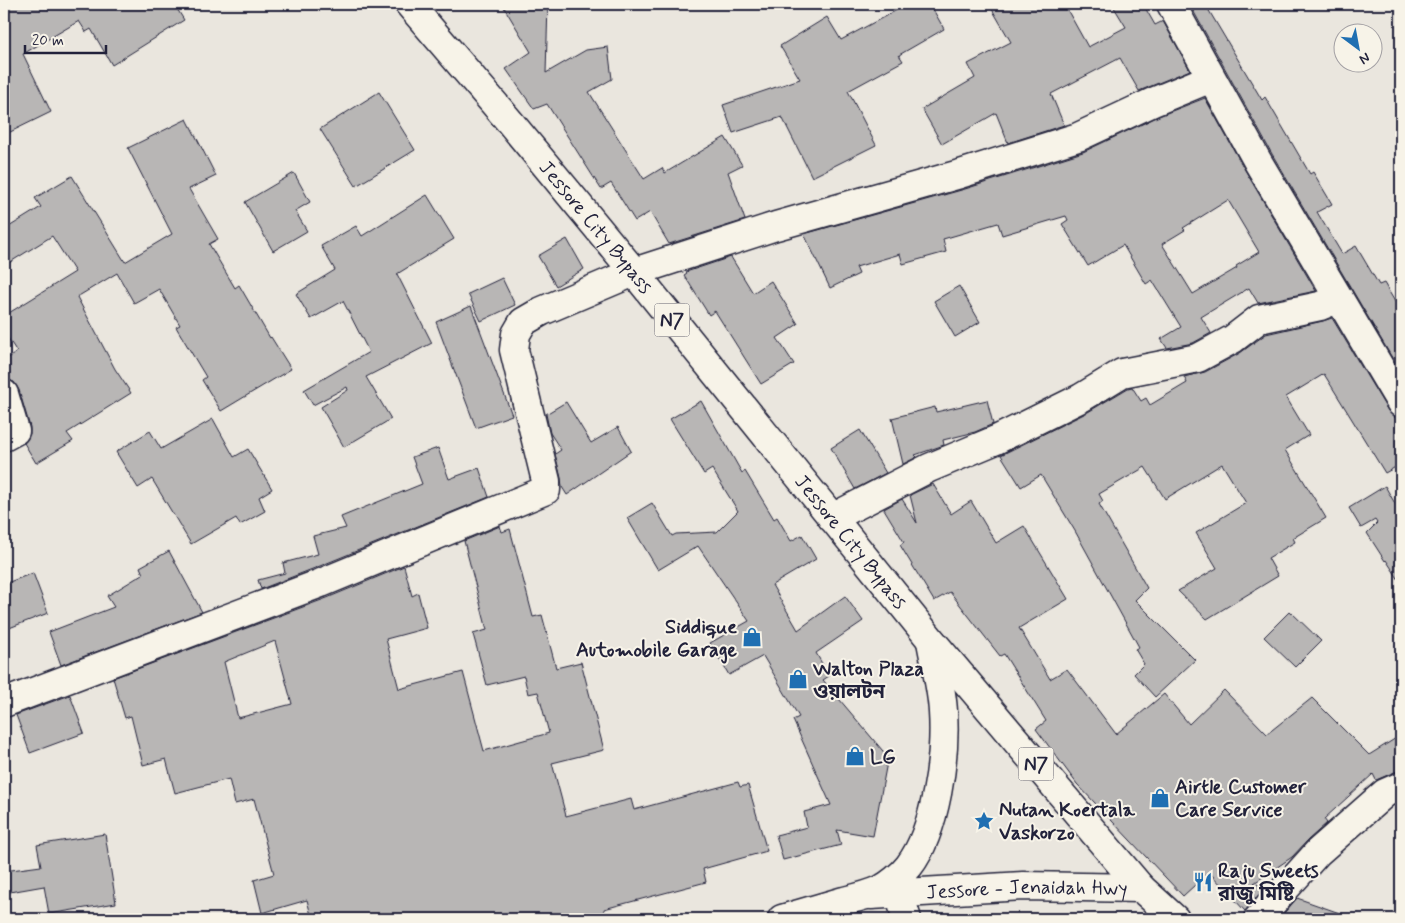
<svg xmlns="http://www.w3.org/2000/svg" width="1405" height="923" font-family="Mynerve,'Noto Sans Bengali',sans-serif">
<style>
.building{fill:#b8b6b5;stroke:#22223b;fill-rule:evenodd}
.lines{fill:none;stroke-linecap:round;stroke-linejoin:round}
.minor-casing{stroke:#22223b;stroke-width:31}
.trunk-casing{stroke:#22223b;stroke-width:31}
.minor{stroke:#f7f3e8;stroke-width:28}
.trunk{stroke:#f7f3e8;stroke-width:28}
.labels{text-anchor:middle;stroke-width:4;stroke-linejoin:round;paint-order:stroke}
.shield{fill:#f7f3e8;stroke:#62616f;stroke-width:1}
.shield-label{font-size:19px;font-weight:bold;fill:#22223b}
.street-label{font-size:20px;fill:#22223b;stroke:#f7f3e8}
.poi-label{font-size:20px;font-weight:bold;fill:#22223b;stroke:#f7f3e8;text-anchor:start}
</style>
<rect width="100%" height="100%" fill="#eae6de"/>
<filter id="ink" filterUnits="userSpaceOnUse"><feTurbulence type="fractalNoise" baseFrequency=".02" numOctaves="2"/><feDisplacementMap in="SourceGraphic" scale="10" xChannelSelector="R" yChannelSelector="G"/><feConvolveMatrix kernelMatrix="1 2 1 2 8 2 1 2 1" color-interpolation-filters="sRGB"/></filter>
<g filter="url(#ink)">
<!-- building -->
<path class="building" d="M4,4H174L184,20L112,65L91,29L86,32L79,21L23,54L51,112L4,135Z
M502,4H548L546,73L586,50L608,47L612,79L589,92L644,179L662,168L665,173L725,137L742,165L728,172L745,220L669,244L650,212L635,221L611,183L601,189L547,104L534,109L506,69L531,52Z
M908,4H930L944,29L899,55L903,61L848,91L876,145L812,177L782,117L733,133L723,105L800,79L780,46L827,17L841,40Z
M989,4H1064L1088,47L1126,27L1112,4H1143L1155,25L1163,21L1190,70L1139,91L1120,58L1051,94L1064,125L1008,143L996,113L942,144L922,109L975,78L968,64L1011,42Z
M1192,4H1205L1262,100L1265,97L1310,174L1313,172L1332,204L1317,212L1342,254L1356,246L1379,285L1384,283L1401,312V373L1272,154L1190,5Z
M379,92L415,150L356,186L320,129Z
M1205,98L1245,170L1316,291L1258,303L1249,288L1201,317L1211,333L1193,343L1167,348L1161,339L1181,327L1152,280L1146,284L1123,245L1088,266L1062,224L1068,220L1066,216L1002,235L998,223L943,239L946,252L903,264L900,254L856,267L859,274L830,288L804,234L965,189L1083,152L1159,116ZM1228,200L1259,252L1236,266L1237,268L1193,294L1162,244L1185,230L1183,228Z
M187,119L216,176L189,189L218,239L209,244L235,288L239,285L270,338L271,337L291,369L221,411L202,380L206,377L176,327L180,325L159,289L134,303L117,273L77,297L115,369L131,393L67,433L73,441L36,463L24,443L30,434V427L19,390L14,382L4,379V361L17,352L4,332V316L75,272L52,236L4,266V230L41,207L35,198L72,176L125,262L172,234L128,148Z
M294,173L310,202L295,211L307,231L273,251L245,202Z
M427,195L454,239L397,274L432,343L366,377L391,419L344,447L321,407L348,390L347,387L313,405L304,390L369,352L343,301L311,319L296,294L335,270L321,246L356,226L362,236Z
M567,239L584,269L556,286L538,256Z
M731,257L753,293L771,281L798,324L777,338L794,364L761,384L715,311L709,315L684,275L687,273L686,272Z
M502,278L515,305L481,321L468,294Z
M959,286L980,322L955,337L934,301Z
M471,306L512,415L476,428L436,322Z
M1332,318L1388,411L1394,417L1401,419V464L1385,473L1324,374L1286,397L1309,435L1285,450L1326,518L1293,538L1295,542L1268,558L1278,576L1207,619L1178,591L1217,568L1196,533L1246,503L1222,464L1165,499L1145,467L1099,494L1103,501L1099,504L1147,588L1135,600L1195,660L1155,697L1134,674L1144,664L1135,649L1139,647L1075,531L1041,475L1021,487L1001,455L1088,412L1128,388L1132,387L1141,401L1146,398L1150,405L1187,383L1184,377L1205,372L1240,353L1266,334L1323,321Z
M987,400L993,424L975,432L943,440L944,445L915,455L917,457L903,464L892,418L935,407L936,412Z
M701,401L742,473L745,471L774,519L777,517L791,541L802,535L816,559L772,585L798,630L845,596L863,621L816,653L829,676L823,680L888,757L873,836L837,830L841,845L783,860L776,835L807,827L804,812L831,805L793,720L799,717L763,656L729,675L710,643L749,621L698,546L658,570L627,518L652,503L672,536L676,534L717,532L738,511L712,469L704,474L670,419Z
M566,402L591,443L618,427L631,451L567,495L562,487L561,478L555,454L561,450L550,433L546,414Z
M213,419L234,457L248,449L272,489L259,497L265,511L240,525L236,518L191,544L152,479L138,488L116,452L150,431L161,449Z
M860,430L886,473L855,489L831,448Z
M438,448L449,479L479,468L489,497L315,568L261,589L258,580L285,573L283,563L318,554L313,536L346,528L341,517L422,484L412,457Z
M933,484L951,514L971,501L996,543L1024,526L1068,599L1019,628L1050,679L1067,669L1116,734L1164,694L1189,724L1224,690L1267,734L1312,698L1369,755L1401,735V771L1395,772L1376,780L1373,774L1324,819L1327,823L1308,840L1292,857L1254,883L1265,887L1245,911L1211,874L1208,876L1207,874L1183,896L1077,784L1036,729L1046,721L1004,654L1000,656L950,592L934,601L900,545L904,542L884,509L902,499L917,523L910,495Z
M1385,486L1401,514V583L1386,560L1385,561L1367,533L1377,523L1375,520L1361,528L1349,508Z
M500,526L502,532L510,529L533,617L542,615L556,668L581,662L604,750L552,763L566,816L631,799L634,810L738,782L740,787L748,785L767,851L703,869L706,882L604,909V912L579,919H312L307,900L262,913L254,880L274,874L254,799L235,804L229,779L175,793L166,759L143,765L131,716L125,718L113,678L327,598L404,566L412,596L418,593L427,628L386,639L399,689L463,672L484,751L549,733L538,692L528,694L524,676L487,685L473,634L487,630L464,541ZM275,641L292,704L238,718L224,662Z
M169,551L202,612L61,665L49,632L114,607L107,596L143,574L140,567Z
M33,573L48,613L4,630V584Z
M1290,611L1321,641L1295,667L1264,637Z
M70,695L84,733L30,753L16,715Z
M105,834L116,903L49,914L44,886L4,893V871L41,866L37,845Z
M1297,898L1348,916L1347,919H1279Z"/>
<g class="lines">
<defs>
<path id="minor" d="M1171,4L1258,162L1401,403
M4,394L15,431L4,437
M832,518L929,468L996,440L1081,398L1122,373L1198,358L1233,339L1259,319L1320,306L1339,298
M4,703L321,583L546,490V481L514,350L516,334L523,322L542,311L634,272L776,226L960,174L1078,137L1153,102L1211,78
M899,894L907,919
M1258,919L1318,852L1385,793L1401,786"/>
<g id="trunk">
<path id="s1" d="M409,4L510,122L634,272L931,640L1141,888"/>
<path id="s2" d="M871,895L1023,886L1141,888L1175,919"/>
<path d="M782,919C802,913 823,907 844,901C856,898 869,895 880,890C890,885 902,875 909,866C936,831 946,755 943,712C942,689 935,664 931,641"/>
</g>
</defs>
<!-- minor casing -->
<use href="#minor" class="minor-casing"/>
<!-- trunk casing -->
<use href="#trunk" class="trunk-casing"/>
<!-- minor -->
<use href="#minor" class="minor"/>
<!-- trunk -->
<use href="#trunk" class="trunk"/>
</g>
</g>
<!-- icons -->
<defs>
<symbol id="shop-bare" viewBox="-9 -9 18 18"><path d="M-5-2.5h2.3a2.7 3.5 0 0 1 5.4 0H5L5.5 6h-11ZM-1.5-2.5h3a1.5 2.3 0 0 0-3 0Z" fill="#1f6fb2" stroke="#f7f3e8" stroke-width="2.5" paint-order="stroke"/></symbol>
<symbol id="sight-bare" viewBox="-9 -9 18 18"><path d="M0-6L1.8-2.2L6-1.7L2.9 1.2L3.7 5.4L0 3.3L-3.7 5.4L-2.9 1.2L-6-1.7L-1.8-2.2Z" fill="#1f6fb2" stroke="#f7f3e8" stroke-width="2.5" paint-order="stroke"/></symbol>
<symbol id="restaurant-bare" viewBox="-9 -9 18 18"><path d="M-5-6h1v4h1v-4h1v4h1v-4h1v5L-1.5 .5V6h-2V.5L-5-1ZM5-6V6H3V1.5H1.5Q1.5-4 5-6Z" fill="#1f6fb2" stroke="#f7f3e8" stroke-width="2.5" paint-order="stroke"/></symbol>
</defs>
<g fill-rule="evenodd">
<use href="#shop-bare" x="738" y="623" width="28" height="28"/>
<use href="#shop-bare" x="784" y="665" width="28" height="28"/>
<use href="#shop-bare" x="841" y="742" width="28" height="28"/>
<use href="#shop-bare" x="1146" y="784" width="28" height="28"/>
<use href="#sight-bare" x="970" y="807" width="28" height="28"/>
<use href="#restaurant-bare" x="1189" y="868" width="28" height="28"/>
</g>
<g class="labels">
<!-- shield labels -->
<g class="shield">
<rect x="654.5" y="303.5" width="35" height="33" rx="4"/>
<rect x="1018.5" y="747.5" width="35" height="33" rx="4"/>
</g>
<g class="shield-label">
<text x="672" y="327">N7</text>
<text x="1036" y="771">N7</text>
</g>
<!-- street labels -->
<g class="street-label">
<text dy="7" stroke="none"><textPath href="#s1" startOffset="291">Jessore City Bypass</textPath></text>
<text dy="7" stroke="none"><textPath href="#s1" startOffset="696">Jessore City Bypass</textPath></text>
<text dy="7" stroke="none"><textPath href="#s2" startOffset="156">Jessore - Jenaidah Hwy</textPath></text>
</g>
<!-- poi labels -->
<g class="poi-label">
<text x="737" y="633" text-anchor="end">Siddique<tspan x="737" dy="23">Automobile Garage</tspan></text>
<text x="813" y="675">Walton Plaza<tspan x="813" dy="23">ওয়ালটন</tspan></text>
<text x="870" y="763">LG</text>
<text x="1175" y="793">Airtle Customer<tspan x="1175" dy="23">Care Service</tspan></text>
<text x="999" y="816">Nutan Koertala<tspan x="999" dy="23">Vaskorzo</tspan></text>
<text x="1218" y="877">Raju Sweets<tspan x="1218" dy="23">রাজু মিষ্টি</tspan></text>
</g>
</g>
<!-- margin -->
<rect width="1405" height="923" fill="none" stroke="#f7f3e8" stroke-width="20"/>
<rect x="10" y="10" width="1385" height="903" fill="none" stroke="#22223b" stroke-width="2" filter="url(#ink)"/>
<!-- north arrow -->
<g transform="translate(1358 48) rotate(148)"><circle r="24" fill="#f7f3e8" stroke="#a29fa3"/>
<path d="M0-4L9 19L0 12L-9 19Z" fill="#1f6fb2"/>
<text y="-8" font-size="14" font-weight="bold" text-anchor="middle" fill="#22223b">N</text>
</g>
<!-- scale -->
<path d="M25 45v8h81v-8" fill="none" stroke="#22223b" stroke-width="2.5"/>
<text x="32" y="45" font-size="15" fill="#22223b" stroke="#f7f3e8" stroke-width="4" paint-order="stroke">20 m</text>
</svg>
